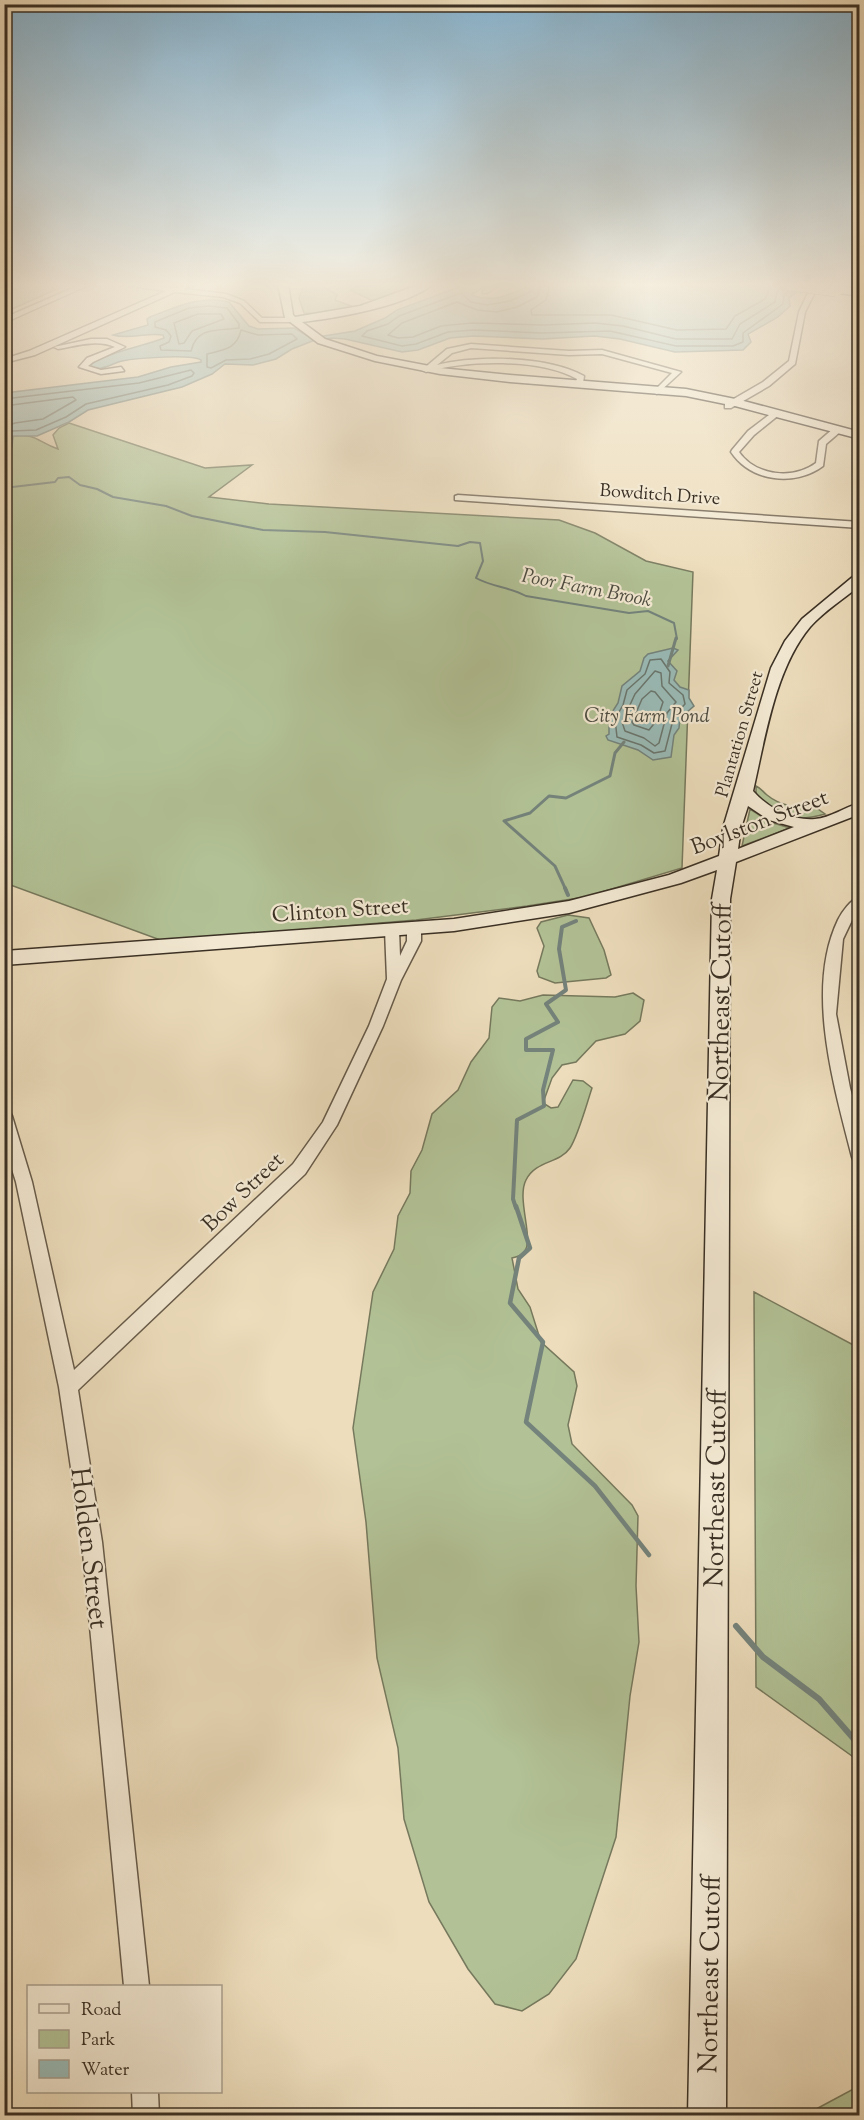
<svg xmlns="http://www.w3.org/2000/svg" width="864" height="2120" font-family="'Sorts Mill Goudy',serif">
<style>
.green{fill:#b2c296;stroke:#76795d;stroke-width:1.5}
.water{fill:#9abbb7;stroke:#74837c;stroke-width:1.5}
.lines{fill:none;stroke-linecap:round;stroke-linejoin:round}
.shore{stroke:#6a766e;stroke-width:1.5}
.stream-far4{stroke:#74837c;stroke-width:2}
.stream-far3{stroke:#74837c;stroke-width:3}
.stream-far2{stroke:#74837c;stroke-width:4}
.stream-far1{stroke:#74837c;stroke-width:4.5}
.stream{stroke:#74837c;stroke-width:6}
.minor-casing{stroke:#675b4a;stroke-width:3}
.secondary-casing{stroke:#3a3024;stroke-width:3}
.motorway-casing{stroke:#3a3024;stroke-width:3}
.minor{fill:#f3e9d3;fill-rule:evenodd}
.secondary{fill:#f3e9d3;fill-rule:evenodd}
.motorway{fill:#edddbc;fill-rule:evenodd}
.motorway-bridge-casing{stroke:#3a3024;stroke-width:14;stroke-linecap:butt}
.motorway-bridge{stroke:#edddbc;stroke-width:13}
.labels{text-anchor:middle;stroke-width:4.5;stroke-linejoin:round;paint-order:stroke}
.far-street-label{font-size:18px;fill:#3a3024;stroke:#f3e9d3}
.far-water-label{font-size:20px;font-style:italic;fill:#4d4c41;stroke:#f3e9d3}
.street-label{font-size:22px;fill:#3a3024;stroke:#f3e9d3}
.near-street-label{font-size:27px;fill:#3a3024;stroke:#f3e9d3}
</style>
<rect width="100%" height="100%" fill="#edddbc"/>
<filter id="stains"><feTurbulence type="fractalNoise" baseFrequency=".00333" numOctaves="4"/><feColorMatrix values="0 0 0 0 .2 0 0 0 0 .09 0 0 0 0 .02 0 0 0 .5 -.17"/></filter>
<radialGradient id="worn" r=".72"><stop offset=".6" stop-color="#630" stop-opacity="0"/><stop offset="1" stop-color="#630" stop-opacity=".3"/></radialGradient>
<!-- green -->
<path class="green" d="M304,284H325L324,287L337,295L335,300L354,307L318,314L304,313L299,298Z
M363,284H417L373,301L350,290Z
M52,285L55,290L5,312V290Z
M69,423L205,468L252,465L209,497L269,504L559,520L595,533L646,561L693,572L682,868L585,897L527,906L416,920L163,941L5,883L4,503L11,499L5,500V496L9,491H5V449L11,448L13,436C36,433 38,442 58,449L53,435L59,428Z
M756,786C761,788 763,792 767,795C780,806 800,809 815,807L825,814C791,824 784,815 756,799Z
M750,809L770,822L790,828L742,846Z
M568,915L589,918L604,950L611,975L606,978L555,983L539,977L537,971L544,946L537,928L541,922Z
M633,993L644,1000L640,1021L625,1034L596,1041L576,1062L562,1065L552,1078L543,1103L551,1108L558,1107L573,1080L583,1081L592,1088C587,1103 578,1136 570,1148C559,1164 536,1160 526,1180C516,1199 535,1240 524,1252C521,1256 516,1257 512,1258L518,1289L530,1307L541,1342L574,1372L577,1386L568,1425L572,1444L632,1505L638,1516L636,1586L639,1642L630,1696L616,1837L576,1959L549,1994L522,2011L495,2004L468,1969L429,1902L404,1819L398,1748L377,1658L366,1522L353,1428L373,1292L394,1249L398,1216L410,1193L411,1171L422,1150L432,1114L458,1090L471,1062L489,1038L492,1007L499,998L520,1001L543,995L615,997Z
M754,1292L859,1348V1761L756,1687Z
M859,2086V2115H805Z"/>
<!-- water -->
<path class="water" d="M468,284H488L471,295C494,304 513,293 534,284H801L798,291L789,298L790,306L778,317L748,334L751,342L743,350L675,352L620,339L595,336L542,339L473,336L450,338L418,350L402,352L345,339L333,338L315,340L292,349L276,359L253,365L225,364L212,374L182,387L88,410L69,422L37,436H13L12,447L5,449V393L138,377L171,367L201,362V360C191,354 136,358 122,361C110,364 100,373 87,366C111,351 138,348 164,338L163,335C147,332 129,340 113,335L148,325L147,319L150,317C177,307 200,295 229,302L249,326L258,329L294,328L311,338L355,331L385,318L397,310Z
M673,648L678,650L668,661L677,671L674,680L680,687L689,690V698L694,706L680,718L679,728L674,735L671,757L653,760L638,750L608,740L606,736L609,734V717L618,703L622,686L640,671L644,658L648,654Z"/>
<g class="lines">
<!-- shore -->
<path class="shore" d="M534,284L532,291L510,301L487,305L471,302L461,293L399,316L388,324L367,331L362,336L402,346L416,344L448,332L473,330L542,333L610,331L676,346H733L743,342V333L783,304L784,296L788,292
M541,284L537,297L517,307L497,312L477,310L457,302L402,323L388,335L398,338L413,337L441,326L472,323L543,325L595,323L623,326L676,339H732L740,324L775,302L777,292L783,286
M550,284L546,300L531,310L532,315H611L677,330L726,329L735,316L765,299L772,284
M208,306L227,308L239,324V328C218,331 197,326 191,351L161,350L160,346L169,342L171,336L166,330L155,327V322L189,308Z
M198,314H221L224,319L192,331L184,343L179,344L174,323Z
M241,330L258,335L292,334L297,339L269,354L250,359L226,360L211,368L207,367V354C224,350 237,349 241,330Z
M4,399L139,383L191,370L194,373L192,376L168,385L86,404L66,417L36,430L12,431L4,443
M4,406L73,397L76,400L43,419L15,423L4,427
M661,659L670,672L669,683L683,695L685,704L674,716L665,751L654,753L641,745L617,737L615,719L623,705L627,690L645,674L650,660Z
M655,671L661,673L662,686L676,702L667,713L659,743L655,746L644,738L625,731L622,722L635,694Z
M651,691L655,692L663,702L657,720L649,730L634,725L632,722L642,699Z"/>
<!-- stream-far4 -->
<path class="stream-far4" d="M4,488L55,482L58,478L69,477L80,485L97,489L113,497L166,506L192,516L263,530L325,532L458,546L470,542L480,543L483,561L476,578C492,587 510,587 526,596L629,613L648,611L674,623L677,639"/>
<!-- stream-far3 -->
<path class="stream-far3" d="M668,666L676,638
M566,890L555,866L504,821L530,813L549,796L566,798L610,776L615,753L624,742"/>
<!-- stream-far2 -->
<path class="stream-far2" d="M565,888L568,895
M516,1208L513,1199L517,1120L544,1106L543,1090L553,1050H526V1039L558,1022L546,1004L566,990L559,949L562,927L576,921"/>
<!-- stream-far1 -->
<path class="stream-far1" d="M516,1206L530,1248L519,1258L510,1303L543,1342L526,1422L595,1486L649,1555"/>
<!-- stream -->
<path class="stream" d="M736,1626L763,1657L819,1699L860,1746"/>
<defs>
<path id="minor" d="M82,284H91L4,323V318Z
M118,284L175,288L196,284L184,289L226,294L244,301L262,318H293L296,320L293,322H260L240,303L223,297L175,292L35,355L4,363V359L29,351L166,291Z
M493,284H500L487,293H483V291Z
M815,284H822L814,294L805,312L795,364L769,386L731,408H725V404L763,382L789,361L799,312L808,293Z
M91,339H107L125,347L93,362L88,366L101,370L121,367L124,371L101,374L79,367L87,358L115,347C97,339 76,346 58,349L54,347Z
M471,344L569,351L602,350L681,372L657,394L653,392L672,373L602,354L569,355L471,348L452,353L437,365C478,355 547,356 584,376L583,383L579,385L575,383L577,379C540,358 466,360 426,372L422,370L447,349Z
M773,412L780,414L754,435L739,452C756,476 793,480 816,463L819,441L834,428H840V432L826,444L823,466C795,487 751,482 731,452L732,450L748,431Z
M458,495L860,522V528L455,500V496Z
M860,897V910L853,918L843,939L836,1014L850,1088L860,1125V1163L854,1162L852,1157C834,1086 805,989 838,920C842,912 851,899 860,897Z
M414,923L421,928V941L401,980L383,1026L337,1125L305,1174L78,1390L102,1542L149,1986H124L82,1542L59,1387L16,1182L4,1144V1110L10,1112L12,1116L32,1182L74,1370L293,1164L323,1122L369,1026L387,979L385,930L392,925L399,930L400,956L407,941V928Z
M132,2092H158L159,2116H133Z"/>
<path id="secondary" d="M278,284H288L293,315L295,317L360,306L421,284H433C407,306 337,318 302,322L325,339L377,356L440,368L510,375L686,389L740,400L860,432V439L735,406L686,396L510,382L440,374L375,361L318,343L285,318Z
M860,574V585C844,599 824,611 810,627C775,669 765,739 753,791C768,808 791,821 815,819C830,818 845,807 860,803V814L736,862L730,899L726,2116H688L712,899L717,870L681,883L569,913L454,931L4,965V951L454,919L569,901L669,875L719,856L723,828L771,668L785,641L802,619L855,575ZM748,806L769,820L794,827L738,849L741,828Z"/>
<path id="motorway" d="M836,286L860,289V296L832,292V288Z"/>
</defs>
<!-- minor casing -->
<use href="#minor" class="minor-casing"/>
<!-- secondary casing -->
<use href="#secondary" class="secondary-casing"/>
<!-- motorway casing -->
<use href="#motorway" class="motorway-casing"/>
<!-- minor -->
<use href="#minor" class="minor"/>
<!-- secondary -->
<use href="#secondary" class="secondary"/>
<!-- motorway -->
<use href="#motorway" class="motorway"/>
<defs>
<path id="motorway-bridge" d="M790,284L836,290"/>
</defs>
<!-- motorway-bridge casing -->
<use href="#motorway-bridge" class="motorway-bridge-casing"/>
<!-- motorway-bridge -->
<use href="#motorway-bridge" class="motorway-bridge"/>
</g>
<!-- sky -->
<linearGradient id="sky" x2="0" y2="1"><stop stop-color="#89b7d4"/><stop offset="0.49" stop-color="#f7f0e1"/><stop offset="1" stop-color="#f7f0e1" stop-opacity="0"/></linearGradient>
<rect width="864" height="581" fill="url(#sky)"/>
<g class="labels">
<!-- far-street labels -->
<g class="far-street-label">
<text transform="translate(660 494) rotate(4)" y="6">Bowditch Drive</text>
<text transform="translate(739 734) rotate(-74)" y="6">Plantation Street</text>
</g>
<!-- far-water labels -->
<g class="far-water-label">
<text transform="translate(587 587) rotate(11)" y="7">Poor Farm Brook</text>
<text x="647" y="722">City Farm Pond</text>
</g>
<!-- street labels -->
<g class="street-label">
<text transform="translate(759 821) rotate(-21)" y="8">Boylston Street</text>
<text transform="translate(340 909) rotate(-4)" y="8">Clinton Street</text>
<text transform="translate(242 1191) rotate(-44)" y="8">Bow Street</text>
</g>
<!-- near-street labels -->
<g class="near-street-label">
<text transform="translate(720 1002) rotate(-89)" y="9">Northeast Cutoff</text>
<text transform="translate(715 1488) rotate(-89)" y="9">Northeast Cutoff</text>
<text transform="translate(90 1548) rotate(83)" y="9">Holden Street</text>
<text transform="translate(709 1974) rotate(-89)" y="9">Northeast Cutoff</text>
</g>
</g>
<!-- margin -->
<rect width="864" height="2120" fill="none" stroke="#edddbc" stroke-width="24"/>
<rect x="6" y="6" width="852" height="2108" fill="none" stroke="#3a3024" stroke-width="3"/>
<rect x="12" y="12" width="840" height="2096" fill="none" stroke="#3a3024" stroke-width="1.5"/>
<!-- legend -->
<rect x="27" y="1985" width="195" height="108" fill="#f3e9d3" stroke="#a99f8d" stroke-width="1.5"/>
<rect x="39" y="2004" width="30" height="9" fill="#f3e9d3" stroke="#a99f8d" stroke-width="1.5"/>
<text x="81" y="2015" font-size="18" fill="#3a3024">Road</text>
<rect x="39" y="2030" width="30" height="18" fill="#b2c296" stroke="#a99f8d" stroke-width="1.5"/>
<text x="81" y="2045" font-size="18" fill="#3a3024">Park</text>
<rect x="39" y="2060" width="30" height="18" fill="#9abbb7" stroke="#a99f8d" stroke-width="1.5"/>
<text x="81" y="2075" font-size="18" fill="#3a3024">Water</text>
<rect width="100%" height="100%" filter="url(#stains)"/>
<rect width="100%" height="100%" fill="url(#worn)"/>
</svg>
